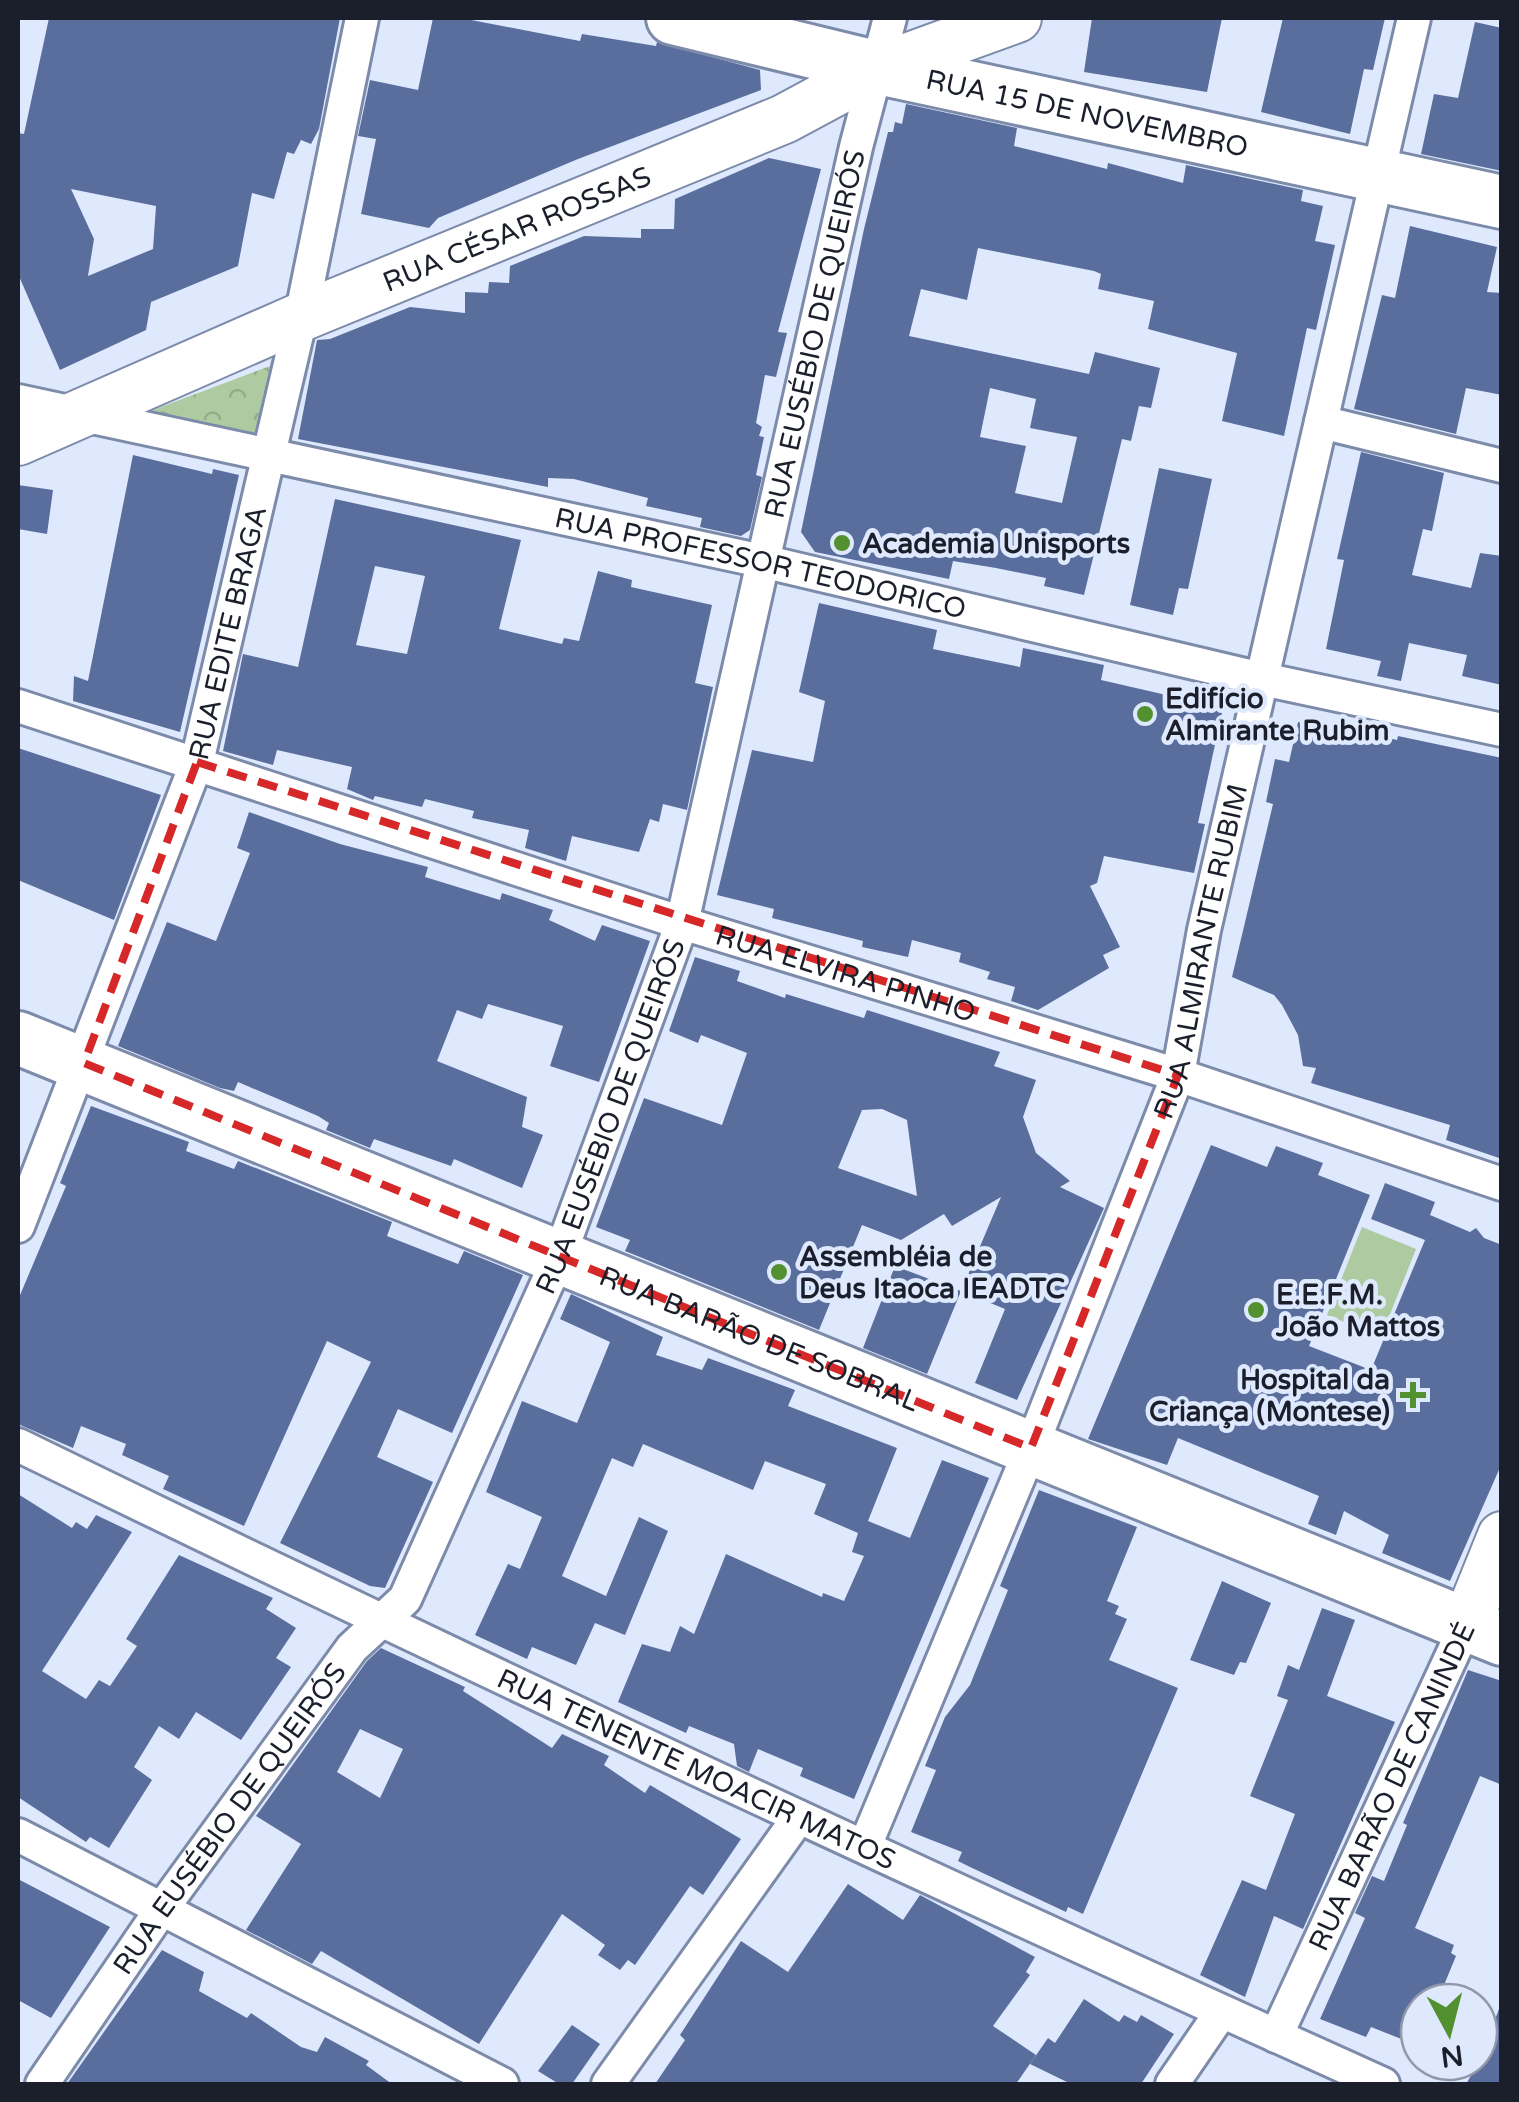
<svg xmlns="http://www.w3.org/2000/svg" width="1519" height="2102" font-family="'Varela Round',sans-serif">
<style>
.park{fill:url(#park-crowns)}
.pitch{fill:#adcaa0}
.building{fill:#5a6e9e;fill-rule:evenodd}
.lines{fill:none;stroke-linecap:round;stroke-linejoin:round}
.minor-casing{stroke:#7d8baa;stroke-width:38}
.secondary-casing{stroke:#7d8baa;stroke-width:52}
.primary-casing{stroke:#7d8baa;stroke-width:58}
.minor{stroke:#fff;stroke-width:32}
.secondary{stroke:#fff;stroke-width:48}
.primary{stroke:#fff;stroke-width:52}
.marked{fill:none;stroke:#d62828;stroke-width:8;stroke-dasharray:20 12;stroke-linejoin:round}
.poi-dot{fill:#539030;stroke:#dfe9fe;stroke-width:4}
.labels{text-anchor:middle;stroke-width:9;stroke-linejoin:round;paint-order:stroke}
.street-label{font-size:28px;fill:#1a1f2b;stroke:#dfe9fe}
.poi-label{font-size:28px;font-weight:bold;fill:#1a1f2b;stroke:#dfe9fe;text-anchor:start}
</style>
<defs>
<pattern id="park-crowns" width="20" height="18" patternUnits="userSpaceOnUse" patternTransform="scale(2.5)"><rect width="20" height="18" fill="#adcaa0"/><path d="M2 6a3 3 0 1 1 6 0M12 15a3 3 0 1 1 6 0" fill="none" stroke="#94ad8a"/></pattern>
</defs>
<rect width="100%" height="100%" fill="#dfe9fe"/>
<!-- park -->
<path class="park" d="M270,366L251,448L129,419Z"/>
<!-- pitch -->
<path class="pitch" d="M1362,1227L1416,1249L1381,1337L1327,1315Z"/>
<!-- building -->
<path class="building" d="M49,18H340L319,129L311,144L301,140L294,154L287,152L274,199L252,193L238,266L151,302L146,330L60,370L18,274V133L24,134ZM71,189L156,206L153,249L88,276L94,239Z
M433,18H461L580,41L582,34L656,46L657,42L760,70L761,90L578,159L438,218L429,228L361,214L376,139L358,136L370,80L418,90Z
M1092,18H1222L1207,92L1084,72Z
M1283,18H1385L1373,70L1364,69L1350,134L1261,112Z
M1475,22L1502,28V171L1421,154L1434,94L1458,98Z
M906,104L1017,128L1014,146L1063,158L1107,169L1108,163L1183,183L1186,165L1303,190L1301,201L1323,206L1315,241L1335,245L1316,330L1307,328L1284,436L1222,421L1237,353L1148,329L1154,301L1098,289L1101,274L1094,271L978,248L967,300L921,289L909,336L1089,374L1095,352L1160,368L1151,408L1139,406L1131,441L1122,439L1084,595L1044,586L1046,578L996,568L953,561L949,579L815,552L801,532L864,229L888,132H893L895,122L902,124ZM990,388L1036,399L1030,428L1077,437L1062,503L1015,493L1026,446L980,437Z
M769,158L821,169L778,332L787,333L776,377L765,375L756,423L762,427L759,436L764,437L756,475L762,477L750,530L741,536L700,527L702,518L646,506L648,498L574,479L548,478V487L298,439L317,340L330,339L410,307L465,313V292L488,293L489,282L509,283L510,266L584,236L641,238V229H674L675,199Z
M1410,226L1497,247L1487,292L1502,293V395L1466,388L1456,434L1354,409L1382,295L1395,298Z
M1361,452L1444,473L1432,531L1423,529L1412,575L1471,588L1480,553L1502,556V685L1462,676L1467,655L1409,643L1401,681L1377,676L1381,661L1326,649L1344,560L1337,559Z
M133,455L212,474L213,469L239,475L180,732L73,701L74,676L88,681Z
M1159,468L1212,479L1188,589L1179,588L1173,615L1130,605Z
M18,485L53,490L47,534L18,529Z
M335,499L521,540L499,629L562,644L564,638L579,641L598,571L632,580L631,587L712,605L695,683L713,687L687,810L663,804L659,822L650,819L639,852L572,836L566,861L525,848L529,830L472,818L474,811L425,799L422,807L375,796L373,800L347,789L352,767L277,750L273,765L223,751L243,654L298,667ZM375,566L425,576L407,654L356,645Z
M819,603L937,630L933,649L1020,667L1023,648L1104,665L1101,680L1223,708L1198,823L1205,824L1194,873L1104,856L1097,883L1090,886L1120,947L1103,955L1109,968L1038,1010L1011,1001L1015,987L987,979L990,972L959,962L961,953L912,940L908,957L862,947L863,941L772,918L774,909L717,895L752,750L813,762L825,701L799,692Z
M1298,722L1363,736L1364,732L1397,740L1398,736L1502,758V1159L1446,1140L1450,1125L1311,1083L1316,1068L1303,1066L1298,1035L1282,1005L1274,995L1232,977L1273,804L1266,802L1275,759L1289,762Z
M18,748L161,795L114,920L18,880Z
M249,812L340,844L428,867L425,877L500,900L502,893L553,910L549,920L595,941L602,925L650,941L599,1082L550,1066L563,1026L488,1004L482,1019L457,1010L437,1061L527,1097L522,1127L543,1135L522,1188L454,1159L451,1166L374,1139L370,1148L326,1130L329,1123L318,1116L238,1082L234,1091L220,1088L118,1046L167,922L216,941L250,853L237,848Z
M695,957L740,971L737,981L785,998L786,994L864,1018L867,1010L1000,1052L994,1066L1036,1080L1023,1117L1036,1153L1070,1181L1060,1187L1104,1208L1017,1400L975,1383L1005,1309L961,1291L1001,1197L952,1226L944,1214L901,1240L862,1225L819,1330L625,1251L630,1240L596,1227L644,1098L722,1125L747,1053L701,1035L698,1043L669,1031ZM882,1109L907,1120L917,1196L838,1168L862,1110Z
M91,1106L189,1142L186,1151L234,1169L238,1161L392,1222L387,1236L458,1264L464,1251L523,1275L452,1433L398,1409L388,1432L377,1457L433,1482L385,1588L370,1586L280,1543L371,1362L327,1341L244,1526L163,1489L169,1476L122,1455L126,1444L81,1426L73,1448L18,1424V1300L66,1186L60,1183Z
M1211,1145L1267,1167L1276,1146L1323,1163L1318,1175L1370,1195L1309,1346L1371,1370L1425,1240L1371,1219L1385,1183L1435,1202L1430,1215L1470,1232L1476,1228L1484,1238L1502,1245V1463L1450,1581L1382,1553L1389,1535L1344,1511L1336,1535L1308,1524L1319,1496L1178,1438L1167,1465L1088,1439Z
M895,1266L961,1291L927,1374L863,1348Z
M571,1294L663,1337L656,1355L702,1370L708,1358L795,1390L788,1406L897,1448L868,1521L910,1538L942,1460L989,1478L854,1799L800,1776L803,1768L758,1749L749,1772L737,1766L734,1744L689,1726L686,1733L618,1702L642,1644L670,1652L680,1626L694,1634L726,1554L822,1597L823,1593L844,1601L864,1556L852,1552L858,1533L814,1514L826,1484L765,1461L753,1490L643,1444L633,1467L612,1458L562,1576L606,1596L639,1517L668,1531L625,1635L595,1623L576,1665L532,1647L527,1659L475,1635L508,1564L520,1569L542,1517L486,1492L522,1401L577,1423L610,1342L560,1319Z
M1039,1490L1137,1527L1107,1601L1119,1606L1115,1614L1127,1619L1109,1660L1178,1688L1083,1914L1068,1907L1066,1912L970,1867L958,1861L962,1852L911,1832L936,1770L925,1766L945,1717L970,1685L1008,1590L1000,1586Z
M18,1494L72,1528L76,1522L87,1529L96,1515L132,1532L42,1671L86,1699L99,1680L110,1686L137,1646L126,1639L179,1555L273,1598L266,1609L296,1628L276,1658L291,1667L241,1740L196,1712L179,1739L159,1726L134,1767L152,1780L109,1848L90,1837L86,1842L18,1797Z
M1222,1581L1271,1603L1246,1663L1240,1662L1234,1675L1190,1660Z
M1322,1608L1355,1620L1327,1696L1395,1722L1303,1929L1274,1916L1245,1997L1200,1975L1242,1880L1266,1890L1295,1814L1250,1796L1288,1700L1277,1696L1288,1665L1299,1670Z
M381,1648L465,1687L463,1691L552,1748L562,1734L609,1756L604,1765L645,1793L650,1785L741,1839L703,1895L690,1886L635,1965L628,1960L620,1970L598,1955L605,1945L562,1914L479,2044L321,1951L312,1964L246,1930L301,1844L256,1816L367,1661ZM360,1729L403,1749L380,1798L337,1772Z
M1468,1670L1502,1681V1785L1480,1776L1415,1928L1454,1945L1451,1953L1456,1956L1437,2002H1419V2046L1371,2027L1366,2037L1320,2019L1365,1918L1355,1913L1372,1876L1384,1881L1407,1825L1403,1823Z
M18,1879L110,1927L51,2018L18,2000Z
M848,1884L903,1920L920,1895L1035,1957L1026,1972L1030,1975L993,2026L1036,2055L1016,2084H655L685,2040L680,2035L741,1941L788,1972Z
M162,1950L204,1972L199,1991L247,2018L251,2013L301,2047L317,2052L325,2037L369,2061L366,2065L392,2084H67Z
M1084,1999L1119,2022L1124,2015L1137,2022L1141,2015L1174,2034L1141,2084H1071L1030,2064L1048,2038L1055,2043Z
M1502,2001V2084H1466L1479,2062Z
M572,2025L600,2044L572,2084H559L538,2071Z"/>
<g class="lines">
<defs>
<g id="minor">
<path id="s1" d="M18,401L762,561L1262,679L1502,730"/>
<path d="M1321,422L1502,466"/>
<path id="s2" d="M18,706L682,923L1178,1075L1502,1184"/>
<path id="s3" d="M18,1226L197,762L301,317L362,18"/>
<path id="s4" d="M18,1445C469,1665 925,1878 1383,2084"/>
<path d="M18,1835L502,2084"/>
<path id="s5" d="M865,1846L1031,1448L1178,1075L1204,930L1414,18"/>
<path id="s6" d="M1276,2036L1466,1625"/>
<path id="s7" d="M42,2084L161,1910L352,1648L405,1599L559,1257L682,923L856,147L890,18"/>
<path d="M608,2084L799,1817"/>
<path d="M1172,2084L1220,2014"/>
</g>
<g id="secondary">
<path id="s8" d="M18,441L301,317L784,119L879,68L1017,18"/>
<path d="M1466,1625L1502,1536"/>
</g>
<g id="primary">
<path id="s9" d="M673,18L879,68L1502,202"/>
<path id="s10" d="M18,1038L1502,1639"/>
</g>
</defs>
<!-- minor casing -->
<use href="#minor" class="minor-casing"/>
<!-- secondary casing -->
<use href="#secondary" class="secondary-casing"/>
<!-- primary casing -->
<use href="#primary" class="primary-casing"/>
<!-- minor -->
<use href="#minor" class="minor"/>
<!-- secondary -->
<use href="#secondary" class="secondary"/>
<!-- primary -->
<use href="#primary" class="primary"/>
</g>
<!-- marked area -->
<path class="marked" d="M197,762L1178,1075L1031,1448L84,1063Z"/>
<!-- markers -->
<g class="poi-dot">
<circle cx="842" cy="543" r="10"/>
<circle cx="1145" cy="714" r="10"/>
<circle cx="779" cy="1272" r="10"/>
<circle cx="1256" cy="1310" r="10"/>
<path d="M1408 1380h10v10h10v10h-10v10h-10v-10h-10v-10h10z"/>
</g>
<g class="labels">
<!-- street labels -->
<g class="street-label">
<text dy="10" stroke="none"><textPath href="#s9" startOffset="425">RUA 15 DE NOVEMBRO</textPath></text>
<text dy="10" stroke="none"><textPath href="#s8" startOffset="542">RUA CÉSAR ROSSAS</textPath></text>
<text dy="10" stroke="none"><textPath href="#s7" startOffset="1942">RUA EUSÉBIO DE QUEIRÓS</textPath></text>
<text dy="10" stroke="none"><textPath href="#s1" startOffset="760">RUA PROFESSOR TEODORICO</textPath></text>
<text dy="10" stroke="none"><textPath href="#s3" startOffset="630">RUA EDITE BRAGA</textPath></text>
<text dy="10" stroke="none"><textPath href="#s5" startOffset="958">RUA ALMIRANTE RUBIM</textPath></text>
<text dy="10" stroke="none"><textPath href="#s2" startOffset="870">RUA ELVIRA PINHO</textPath></text>
<text dy="10" stroke="none"><textPath href="#s7" startOffset="1132">RUA EUSÉBIO DE QUEIRÓS</textPath></text>
<text dy="10" stroke="none"><textPath href="#s10" startOffset="800">RUA BARÃO DE SOBRAL</textPath></text>
<text dy="10" stroke="none"><textPath href="#s4" startOffset="752">RUA TENENTE MOACIR MATOS</textPath></text>
<text dy="10" stroke="none"><textPath href="#s6" startOffset="275">RUA BARÃO DE CANINDÉ</textPath></text>
<text dy="10" stroke="none"><textPath href="#s7" startOffset="325">RUA EUSÉBIO DE QUEIRÓS</textPath></text>
</g>
<!-- poi labels -->
<g class="poi-label">
<text x="862" y="553">Academia Unisports</text>
<text x="1165" y="708">Edifício<tspan x="1165" dy="32">Almirante Rubim</tspan></text>
<text x="799" y="1266">Assembléia de<tspan x="799" dy="32">Deus Itaoca IEADTC</tspan></text>
<text x="1276" y="1304">E.E.F.M.<tspan x="1276" dy="32">João Mattos</tspan></text>
<text x="1390" y="1389" text-anchor="end">Hospital da<tspan x="1390" dy="32">Criança (Montese)</tspan></text>
</g>
</g>
<!-- border -->
<rect width="1519" height="2102" fill="none" stroke="#1a1f2b" stroke-width="40"/>
<!-- north arrow -->
<g transform="translate(1449 2032) rotate(173)"><circle r="48" fill="#dfe9fe" stroke="#9098aa" stroke-width="2.5"/>
<path d="M0-8L18 38L0 25L-18 38Z" fill="#539030"/>
<text y="-15" font-size="28" font-weight="bold" text-anchor="middle" fill="#1a1f2b">N</text>
</g>
</svg>
